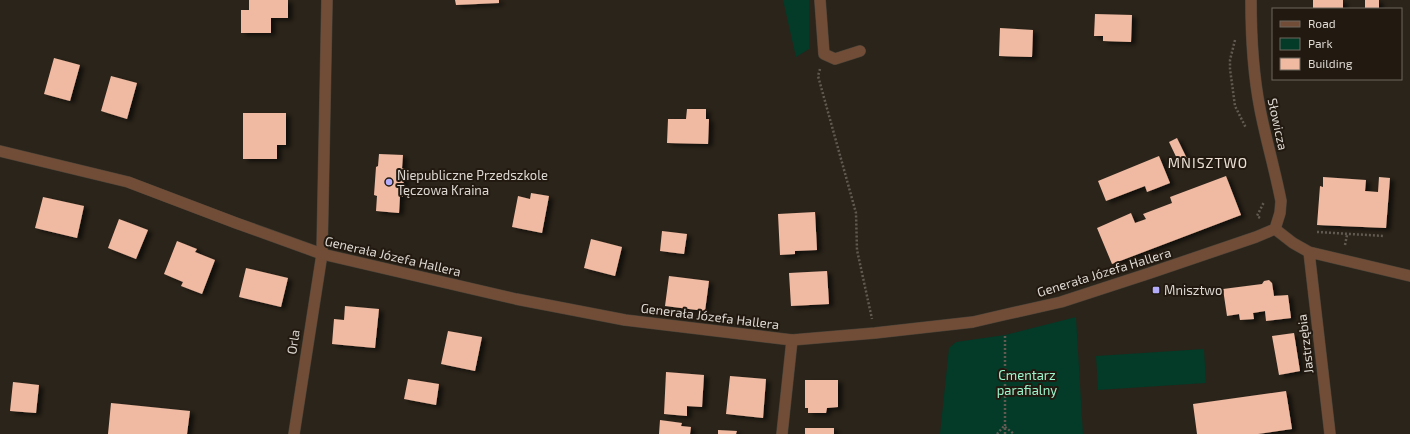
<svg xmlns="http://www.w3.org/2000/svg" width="1410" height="434" font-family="'Exo 2',sans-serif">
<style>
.green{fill:#043a28}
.building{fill:#f0baa2;filter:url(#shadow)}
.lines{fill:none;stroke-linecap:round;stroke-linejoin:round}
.service-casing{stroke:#474137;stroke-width:12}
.minor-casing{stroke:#474137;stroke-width:12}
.tertiary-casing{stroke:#474137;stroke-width:12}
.path{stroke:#615a52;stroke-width:2.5;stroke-dasharray:2 2;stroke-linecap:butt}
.service{stroke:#714d37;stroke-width:11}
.minor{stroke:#714d37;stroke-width:11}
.tertiary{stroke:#714d37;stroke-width:11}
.poi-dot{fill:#b3adf9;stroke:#221a11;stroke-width:1.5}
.labels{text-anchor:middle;stroke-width:4;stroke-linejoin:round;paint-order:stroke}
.street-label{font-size:13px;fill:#ddd8d2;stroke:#221a11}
.poi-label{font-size:13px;fill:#ddd8d2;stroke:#221a11;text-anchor:start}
.park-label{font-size:13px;fill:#9df5cd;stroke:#221a11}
.neighbourhood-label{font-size:14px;letter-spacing:1px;fill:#ece1d4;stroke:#221a11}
</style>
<defs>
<filter id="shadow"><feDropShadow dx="4.5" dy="2.5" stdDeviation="2" flood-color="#0009"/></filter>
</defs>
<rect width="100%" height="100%" fill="#2b241a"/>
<!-- green -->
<path class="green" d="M783,0H809V49L796,57Z
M1076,317L1083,434H940L949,348L956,342L1005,335Z
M1204,349L1206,383L1098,390L1096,356Z"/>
<!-- building -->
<path class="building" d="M249,0H288V18H271V33H241V10H249Z
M455,0H499V3L456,5Z
M1313,0H1343V9H1313Z
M1365,0H1379V9H1365Z
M1095,14L1132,15L1131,42L1103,41V36H1094Z
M1000,28L1033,30L1032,57L999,56Z
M54,58L80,65L70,101L44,94Z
M111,76L137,83L127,119L101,111Z
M687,109H706V119H709L708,144L667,143L668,119H686Z
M243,113H286V145H277V159H243Z
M1177,138L1189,163L1181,167L1169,142Z
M379,154L403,155L402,168H404L403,197L400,196L399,213L376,211L377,196L374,195L376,167L378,166Z
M1159,156L1170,183L1147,192L1145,186L1106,201L1098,181Z
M1226,176L1241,215L1112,264L1097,228L1131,213L1135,223L1146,219L1143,214L1172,203L1170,197Z
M1323,177L1366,180L1365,191L1378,192L1379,177L1390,178L1386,228L1317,225L1320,186L1323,187Z
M531,193L549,196L542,233L512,227L518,196L530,199Z
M43,197L84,206L77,238L35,228Z
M815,212L817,250L795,251V254L780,255L778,214Z
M119,219L148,230L136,259L108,248Z
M662,231L687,234L684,254L660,251Z
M591,239L622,247L615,276L584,268Z
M177,241L197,249L195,252L215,260L202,294L181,286L183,282L164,274Z
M246,268L288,278L281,307L239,297Z
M827,271L829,304L791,306L789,273Z
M669,276L709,281L705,311L665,306Z
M1269,280L1272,283L1274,296L1288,295L1291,318L1266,321L1265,311L1253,313L1254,319L1240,320L1239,314L1227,316L1223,289L1262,284L1264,281Z
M345,306L379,309L375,348L332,344L334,319L344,320Z
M448,331L482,337L475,371L441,364Z
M1294,333L1300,371L1279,375L1272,336Z
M666,372L704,375L702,407L687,406V416L664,414Z
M730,376L766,379L763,418L726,414Z
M408,379L439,384L436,405L404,399Z
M805,380H838V407L827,408L826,413H808V408H805Z
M13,382L39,385L36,413L10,411Z
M1286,391L1292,429L1258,434H1197L1193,404Z
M111,403L190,411L187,434H108Z
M660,420L682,423L681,426L691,427L690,434H659Z
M805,428H834V434H805Z
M718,430L737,431L736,434H718Z"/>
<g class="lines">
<defs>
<path id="service" d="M322,254L327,0
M782,434L792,340"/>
<path id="minor" d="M820,0L824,54L835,59L860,51
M1275,229L1293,243L1309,252L1410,276
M1309,252L1330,434
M294,434L322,254"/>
<path id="tertiary" d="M0,151L128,182L236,223L322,254L516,299L625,320L792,340L875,333L973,322L1003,315L1061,302L1150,273L1256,237L1275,229L1280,213L1281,201C1275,170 1266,140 1260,109C1253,73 1251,37 1251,0"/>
</defs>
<!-- service casing -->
<use href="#service" class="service-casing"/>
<!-- minor casing -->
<use href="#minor" class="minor-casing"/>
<!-- tertiary casing -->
<use href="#tertiary" class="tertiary-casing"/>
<!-- path -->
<path class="path" d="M1235,40L1230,60V69L1235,106L1246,128
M820,69L818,76L856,213L857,250L872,319
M1260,218L1257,216L1264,202
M1317,232L1384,236
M1345,245L1347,235
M997,434L1004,426L1014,434
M1005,434V335"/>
<!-- service -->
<use href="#service" class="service"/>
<!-- minor -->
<use href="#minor" class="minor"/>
<!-- tertiary -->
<use href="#tertiary" class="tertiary"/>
</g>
<!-- markers -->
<g class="poi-dot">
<circle cx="389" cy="182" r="4"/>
<rect x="1152" y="286" width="8" height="8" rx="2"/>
</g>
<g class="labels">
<!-- street labels -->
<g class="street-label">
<text transform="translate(1278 124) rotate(78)" y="5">Słowicza</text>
<text transform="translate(393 256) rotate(13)" y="5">Generała Józefa Hallera</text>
<text transform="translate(1104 272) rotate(-17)" y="5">Generała Józefa Hallera</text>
<text transform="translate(710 316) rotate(7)" y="5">Generała Józefa Hallera</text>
<text transform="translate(293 342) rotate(-81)" y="5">Orla</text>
<text transform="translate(1305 344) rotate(-97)" y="5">Jastrzębia</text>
</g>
<!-- poi labels -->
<g class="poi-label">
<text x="397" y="180">Niepubliczne Przedszkole<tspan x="397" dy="15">Tęczowa Kraina</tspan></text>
<text x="1164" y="295">Mnisztwo</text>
</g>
<!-- park labels -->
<g class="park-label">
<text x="1027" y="380">Cmentarz<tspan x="1027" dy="15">parafialny</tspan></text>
</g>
<!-- neighbourhood labels -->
<g class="neighbourhood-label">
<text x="1208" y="168">MNISZTWO</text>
</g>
</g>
<!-- legend -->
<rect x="1272" y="8" width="130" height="72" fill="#221a11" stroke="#6d665e"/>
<rect x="1280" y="21" width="20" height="6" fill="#714d37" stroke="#6d665e"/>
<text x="1308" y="28" font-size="12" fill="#ddd8d2">Road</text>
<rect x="1280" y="38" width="20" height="12" fill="#043a28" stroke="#6d665e"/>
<text x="1308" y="48" font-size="12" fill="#ddd8d2">Park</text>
<rect x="1280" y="58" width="20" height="12" fill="#f0baa2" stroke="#6d665e"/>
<text x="1308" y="68" font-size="12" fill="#ddd8d2">Building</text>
</svg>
